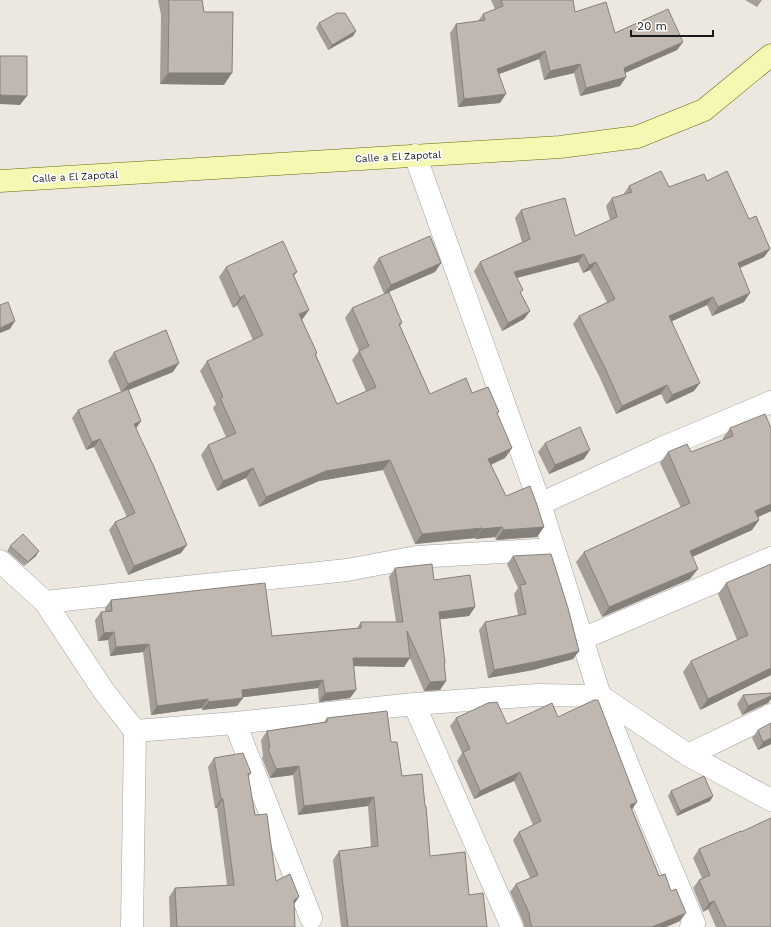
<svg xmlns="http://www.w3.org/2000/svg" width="771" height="927" font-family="'Work Sans',sans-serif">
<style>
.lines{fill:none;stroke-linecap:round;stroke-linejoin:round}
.street-casing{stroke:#a1a1a1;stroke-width:23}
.secondary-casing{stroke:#636b08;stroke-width:23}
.street{stroke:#fff;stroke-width:22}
.secondary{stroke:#f5f7b3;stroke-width:22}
.wall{fill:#a59d97}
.shaded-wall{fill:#86807b}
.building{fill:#c0b7b0;stroke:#86807b}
.labels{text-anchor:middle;stroke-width:3.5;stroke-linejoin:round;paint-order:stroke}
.street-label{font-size:10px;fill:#1a1a1a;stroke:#fff}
</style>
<rect width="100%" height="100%" fill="#ece8e0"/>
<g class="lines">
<defs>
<path id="street" d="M415,155L540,504L600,696L641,797L694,923L691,927
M540,504L662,448L771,402
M0,561L45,602L103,690L135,731L132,927
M45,602L347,570L416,557L554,549
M582,639L771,558
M414,704L537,695L600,696L688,755L771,800
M235,723L311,918
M135,731L235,723L414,704L512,927
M688,755L771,715"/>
<path id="secondary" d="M0,181L560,147L637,137L704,110L771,55"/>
</defs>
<!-- street casing -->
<use href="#street" class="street-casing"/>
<!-- secondary casing -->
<use href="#secondary" class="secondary-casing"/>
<!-- street -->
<use href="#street" class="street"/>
<!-- secondary -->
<use href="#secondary" class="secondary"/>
</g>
<!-- wall -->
<path class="wall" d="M158,0H202L204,12L224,85L160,84L161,15Z
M491,0H573L575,12L615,33L683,42L677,50L625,73L626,77L620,86L580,96L574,73L544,80L539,59L499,74L500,103L458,107L450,33L456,24L478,21L483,14L495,9Z
M745,0H762L757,7Z
M319,23L356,31L353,36L328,50L316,28Z
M707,181L749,219L770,249L764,257L740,268L744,302L712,316L707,305L672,321L694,391L666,404L661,394L616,414L599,376L573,324L579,316L607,302L590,270L583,273L578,262L517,278L521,293L530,311L524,319L502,331L474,271L480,262L522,242L515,218L521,210L575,236L610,220L606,206L612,198L623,195L629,186L669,187Z
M379,258L441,263L435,272L384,294L373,267Z
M226,267L297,272L294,276L302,320L317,353L316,355L337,404L366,391L352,360L359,351L345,318L352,308L402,323L400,326L430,394L472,393L499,412L497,414L512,448L505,458L491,465L506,496L544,527L537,537L496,540L495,537L475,539V538L415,544L383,470L319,481L259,507L246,478L217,491L201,455L208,445L226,437L213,408L216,404L200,371L207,361L253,340L237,305L233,308L219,277Z
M114,352L173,372L128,390L141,421L136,428L181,553L128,575L109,530L115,522L127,517L94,447L86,450L72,418L78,410L121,392L108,361Z
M730,428L771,511L758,517L759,520L752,530L692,557L690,579L602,617L576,562L584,552L681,508L660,463L668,452H691L723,440V438Z
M545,443L584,459L549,474L538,452Z
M10,546L36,556L24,566L7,551Z
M513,556L579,651L573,659L533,670L488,678L479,630L485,622L518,615L514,594L518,588L507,564Z
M771,564V675L700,710L683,672L691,661L737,640L718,594L726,583Z
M395,568L434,580L475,607L469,616L440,619L446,681L440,690L424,691L410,658L404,667L353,666L356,690L350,698L319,702L318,688L243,697L237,706L202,710V708L151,715L143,652L110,656L108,640L98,641L95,620L101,612H105V608L111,600L272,636L357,628L361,622H396L389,577Z
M771,693V699L768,703L742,715L737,704L743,695Z
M558,717L632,810L659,876L680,921L666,927H524L523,922L510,892L516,884L530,878L513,840L519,832L533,825L514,781L474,799L457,761L462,753L450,726L456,718L507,724Z
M327,718L391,742L430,856L469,895L487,927H341L333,860L339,851L371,847L368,806L298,815L293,775L270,778L262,758L263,756L261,740L267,731L324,722Z
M758,730L771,744L758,750L752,738Z
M214,758L251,773L248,777L255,815L276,881L294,904L295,927H170L169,897L175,888L227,885L217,808H215L208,767Z
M671,791L713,796L710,801L677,816L668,796Z
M699,849L771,927H716L708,909L703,912L693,888L699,880L702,878L693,858Z"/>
<!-- shaded-wall -->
<path class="shaded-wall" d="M356,31L353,36L328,50L332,45Z
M683,42L677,50L618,76L624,68Z
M545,51L539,59L491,77L497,69Z
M580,64L574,73L544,80L550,71Z
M168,73H232L224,85L160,84Z
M626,77L620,86L580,96L586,88Z
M506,94L500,103L458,107L464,99Z
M0,95L27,96L20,105L0,104Z
M770,249L764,257L732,271L738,263Z
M584,254L578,262L508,280L514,272Z
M596,262L590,270L583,273L589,265Z
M441,263L435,272L384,294L391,285Z
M750,293L744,302L712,316L718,307Z
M244,295L237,305L233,308L240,298Z
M713,297L707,305L664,325L669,316Z
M309,310L302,320L299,314Z
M530,311L524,319L502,331L508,323Z
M15,321L10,329L0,333V328Z
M179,363L173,372L121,393L128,384Z
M700,383L694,391L666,404L672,395Z
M667,385L661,394L616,414L622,406Z
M141,421L135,430L134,424Z
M100,439L94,447L86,450L92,442Z
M512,448L505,458L481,469L488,459Z
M590,450L584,459L549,474L555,465Z
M390,460L383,470L319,481L259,507L266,497L326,471Z
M253,468L246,478L217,491L223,481Z
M771,504V511L748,522L755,511Z
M759,520L752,530L683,561L690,551Z
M502,527L495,537L475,539L482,529Z
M544,527L537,537L496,540L503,530Z
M482,528L475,538L415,544L422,534Z
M187,545L181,553L128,575L134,566Z
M39,551L36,556L24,566Z
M698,569L690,579L602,617L609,607Z
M475,607L469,616L433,620L439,612Z
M114,632L108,640L98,641L104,633Z
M149,644L143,652L110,656L116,647Z
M579,651L573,659L533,670L488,678L494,670Z
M353,658H410L404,667L347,666Z
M771,668V675L700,710L708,699Z
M323,680L318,688L237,698L242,690Z
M446,681L440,690L424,691L430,682Z
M356,690L350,698L319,702L325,693Z
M771,696V699L768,703L742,715L748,706Z
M243,698L237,706L202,710L208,702Z
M208,699L202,708L151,715L157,706Z
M771,738V744L758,750L763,742Z
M299,766L293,775L270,778L276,769Z
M520,772L514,781L474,799L480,791Z
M713,796L710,801L677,816L680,811Z
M374,797L368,806L298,815L304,806Z
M221,799H223L217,808H215Z
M637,802L631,811L630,805Z
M299,897L293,906L294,900Z
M714,901L708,909L703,912L709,903Z
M686,913L680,921L666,927H652Z"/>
<!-- building -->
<path class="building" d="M168,0H202L204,12H233L232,73H168L169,3Z
M501,0H573L575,12L606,2L615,33L668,9L683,42L624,68L626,77L586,88L580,64L550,71L545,51L497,69L506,94L464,99L456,24L485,20L483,14L503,6Z
M337,13H345L356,31L332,45L319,23Z
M0,56H27V96L0,95Z
M661,171L669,187L704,174L707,181L727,171L749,219L756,216L770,249L738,263L750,293L718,307L713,297L669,316L700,383L672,395L667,385L622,406L605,368L579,316L615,299L596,262L589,265L584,254L514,272L523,290L520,292L530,311L508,323L480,262L530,239L521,210L565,198L575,236L617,217L612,198L632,192L629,186Z
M430,236L441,263L391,285L379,258Z
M283,241L297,272L293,274L309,310L299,314L317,353L315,354L337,404L376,387L359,351L369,346L352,308L389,292L402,323L399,324L430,394L466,378L472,393L488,387L499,412L497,413L512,448L488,459L506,496L530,486L537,505L544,527L503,530L502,527L482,529V528L422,534L390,460L326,471L266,497L253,468L223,481L208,445L236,433L220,398L223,397L207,361L263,335L244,295L240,298L226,267Z
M8,302L15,321L0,328V305Z
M166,330L179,363L128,384L114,352Z
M128,389L141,421L134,424L154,467L187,545L134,566L115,522L135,513L100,439L92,442L78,410Z
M765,414L771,428V504L755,511L759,520L690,551L698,569L609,607L584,552L690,503L668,452L687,444L691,452L733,436L730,428Z
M580,427L590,450L555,465L545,443Z
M23,534L39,551L28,562L10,546Z
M551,554L568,608L579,651L539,661L494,670L485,622L526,614L520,585L526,584L513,556Z
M432,564L434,580L470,575L475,607L439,612L445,663H444L446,681L430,682L407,631L410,658H353L356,690L325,693L323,680L242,690L243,698L208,702V699L157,706L149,644L116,647L114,632L104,633L101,612L112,611L111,600L265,583L272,636L361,628V622H403L395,568Z
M771,564V668L708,699L691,661L748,635L726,583Z
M771,693V696L748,706L743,695Z
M594,700H598L637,802L630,805L659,876L665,874L671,891L676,889L686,913L652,927H532L530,921L529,913L516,884L538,875L519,832L541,821L520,772L480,791L463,752L470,749L456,718L488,703L497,702L507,724L552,703L558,717Z
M387,711L391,742H397L402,776L422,774L425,806H426L430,856L465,852L469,895L483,893L487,927H348L339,851L378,846L374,797L304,806L299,766L276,769L268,749L270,748L267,731L327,722V718Z
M771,723V738L763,742L758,730Z
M243,753L251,773L248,774L255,815L267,814V815L276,881L290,874L299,897L294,900L295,927H177L175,888L234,885L223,799H221L214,758Z
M704,776L713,796L680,811L671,791Z
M771,818V927H726L714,901L709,903L699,880L710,875L699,849L741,831V832Z"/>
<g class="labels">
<!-- street labels -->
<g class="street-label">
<text transform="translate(398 156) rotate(-3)" y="4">Calle a El Zapotal</text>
<text transform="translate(75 176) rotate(-3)" y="4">Calle a El Zapotal</text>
</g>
</g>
<!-- scale -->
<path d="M631 30v6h82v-6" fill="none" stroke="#1a1a1a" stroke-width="2"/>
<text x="637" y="30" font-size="12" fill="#1a1a1a" stroke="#ffffff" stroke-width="3" paint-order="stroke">20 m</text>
</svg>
